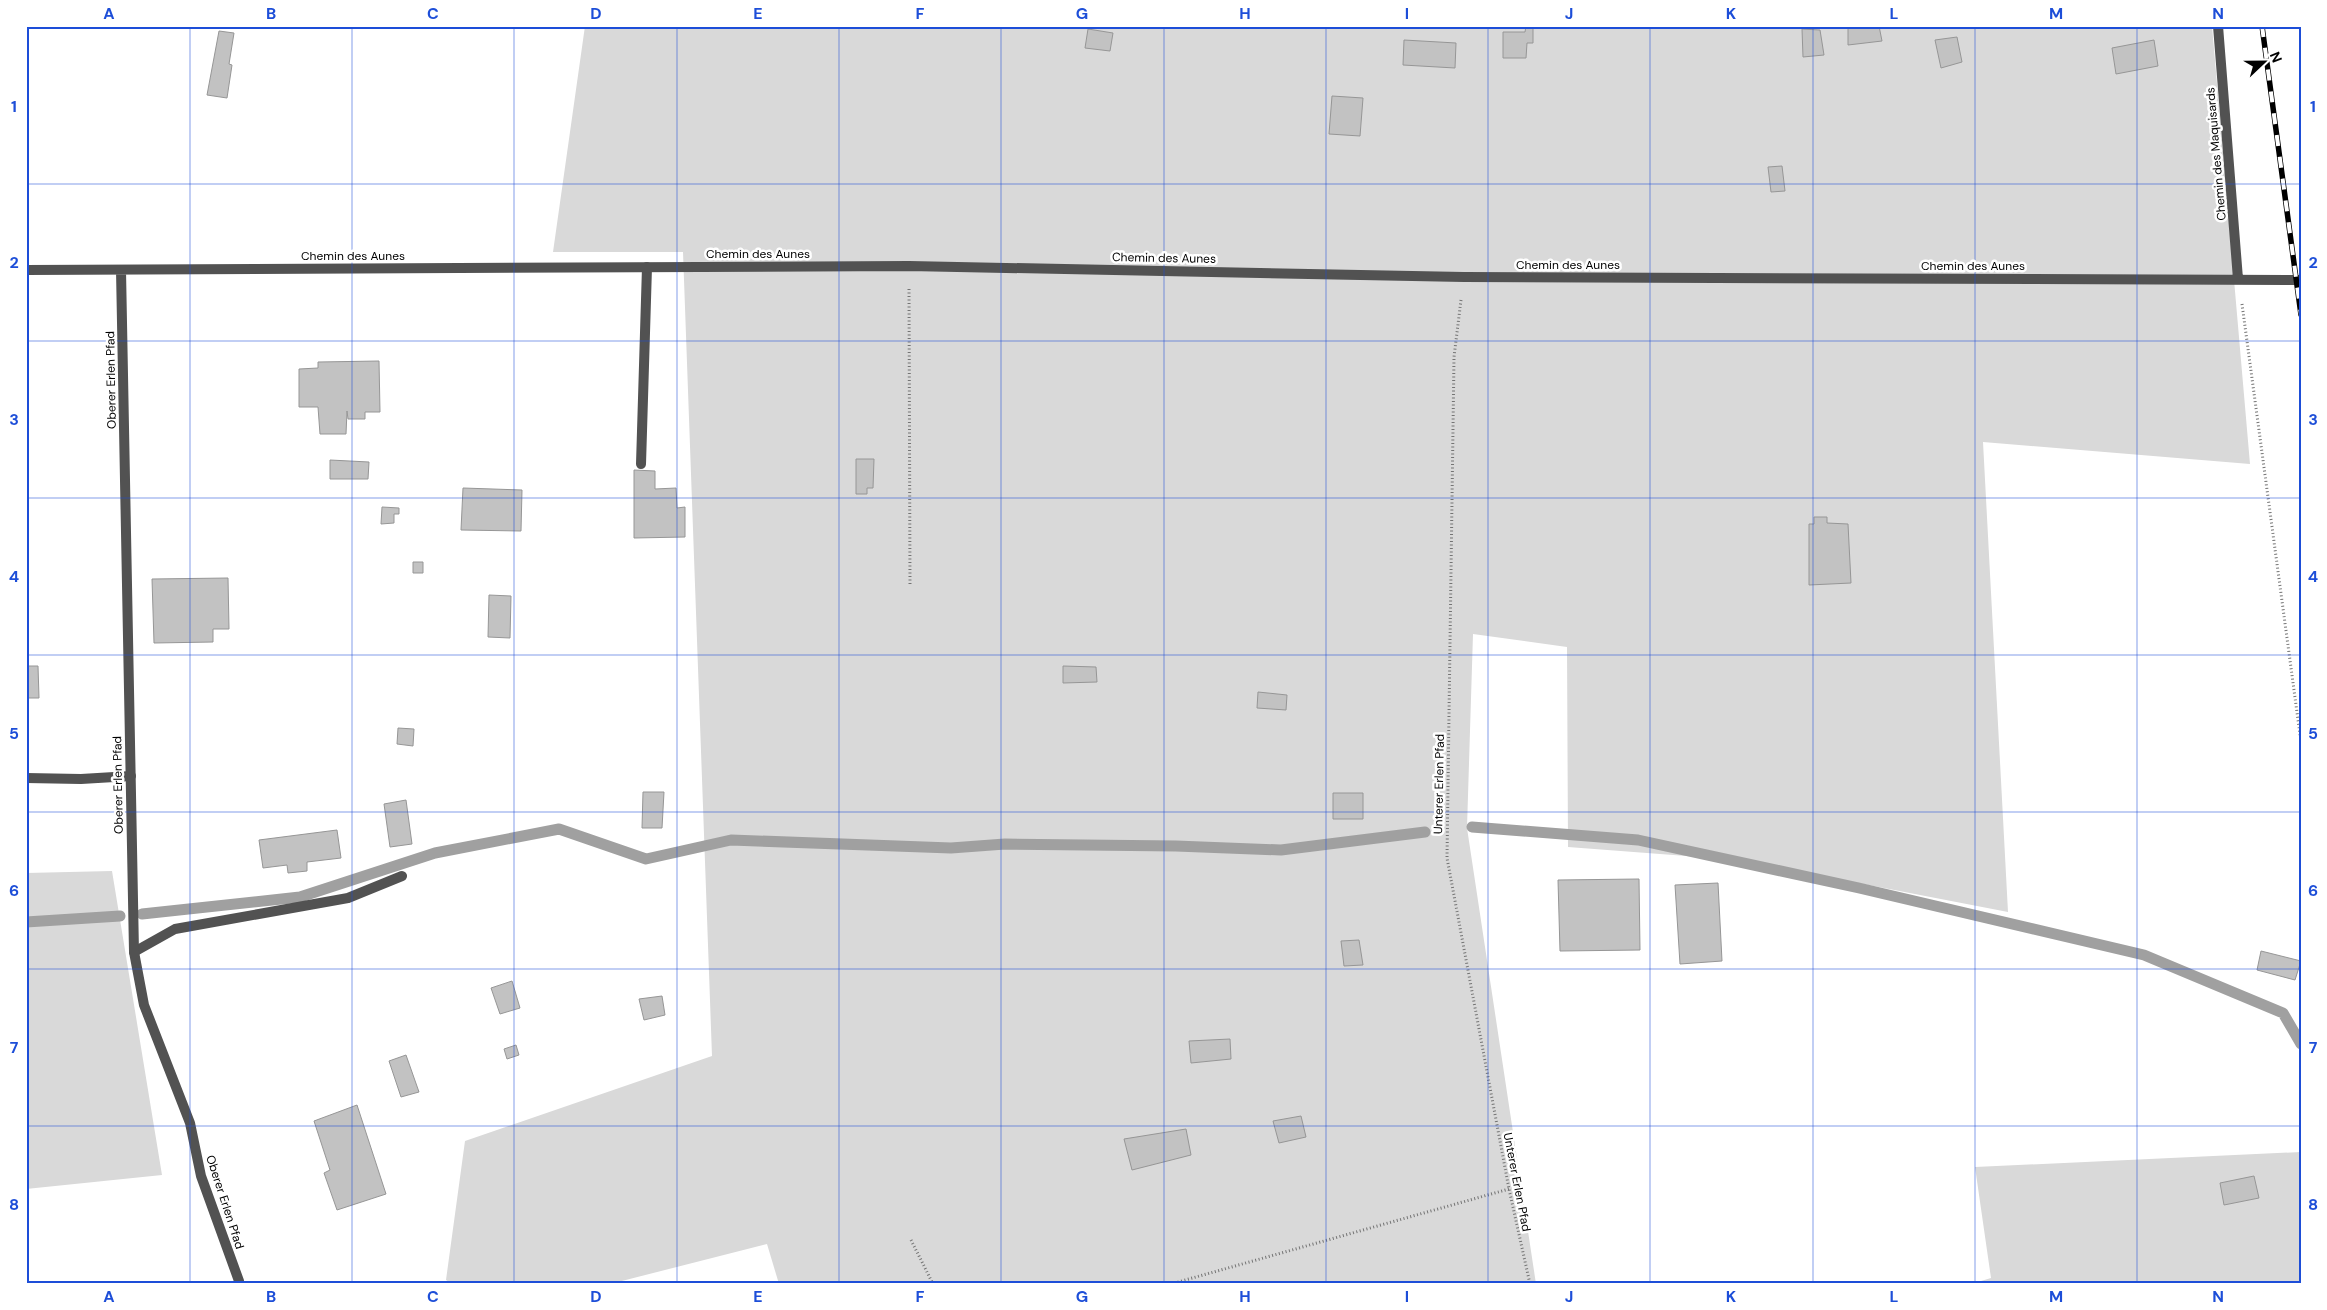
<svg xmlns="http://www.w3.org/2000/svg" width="2327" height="1310" font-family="'DM Sans',sans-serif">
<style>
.green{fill:#d9d9d9}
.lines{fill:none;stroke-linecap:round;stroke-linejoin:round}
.stream{stroke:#a0a0a0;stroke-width:11}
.building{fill:#c2c2c2;stroke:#969696}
.path{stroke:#747474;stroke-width:3;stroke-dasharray:1 2.5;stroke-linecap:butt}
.lane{stroke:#525252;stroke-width:10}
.street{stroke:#525252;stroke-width:10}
.rail-casing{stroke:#000;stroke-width:5.5}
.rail{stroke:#fff;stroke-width:4;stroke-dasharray:11;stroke-linecap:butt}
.grid{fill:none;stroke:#1d4ed8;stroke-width:1;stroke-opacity:0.55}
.labels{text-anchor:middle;stroke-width:5;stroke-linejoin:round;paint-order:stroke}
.street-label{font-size:12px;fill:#000;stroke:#fff}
.neatline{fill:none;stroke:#1d4ed8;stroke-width:2}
.grid-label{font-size:16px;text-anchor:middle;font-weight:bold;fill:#1d4ed8}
</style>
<rect width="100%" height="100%" fill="#fff"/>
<!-- green -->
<path class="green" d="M585,26H2212L2250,464L1983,442L2008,912L1739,860L1568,847L1567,647L1473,634L1467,828L1536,1284H779L767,1244L610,1284H452L446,1280L465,1141L712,1056L683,252H553Z
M112,871L162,1175L26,1189V873Z
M2301,1152V1284H1971L1991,1278L1975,1167Z"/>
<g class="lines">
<!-- stream -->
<path class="stream" d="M1472,827L1638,840L1859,888L2144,955L2283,1013L2301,1044
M142,914L300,897L435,853L559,829L646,859L731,840L951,848L1005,844L1176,846L1281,850L1425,832
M26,922L120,916"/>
</g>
<!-- building -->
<path class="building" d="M1526,26H1533V43H1527L1526,58H1503V32H1525Z
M1848,26H1879L1882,41L1848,45Z
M1088,29L1113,33L1110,51L1085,48Z
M1802,29L1820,30L1824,55L1803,57Z
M219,31L234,33L229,64L232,65L227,98L207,95Z
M1957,37L1962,62L1941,68L1935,40Z
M1404,40L1456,43L1455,68L1403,65Z
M2154,40L2158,66L2116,74L2112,48Z
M1332,96L1363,98L1360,136L1329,134Z
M1782,166L1785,191L1771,192L1768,167Z
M379,361L380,412H365V419H348L347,411L346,434H320L318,407H299V369L318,368V362Z
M856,459H874L873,488H867V494H856Z
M330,460L369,462L368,479H330Z
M634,470L655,471V489L676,488L677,508L685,507V537L634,538Z
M463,488L522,490L521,531L461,530Z
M382,507L399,508V514H394V523L381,524Z
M1814,517H1827V523L1848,524L1851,583L1809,585V524H1814Z
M413,562H423V573H413Z
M228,578L229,629H213V642L154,643L152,579Z
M489,595L511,596L510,638L488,637Z
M26,666H38L39,698H26Z
M1063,666L1096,667L1097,682L1063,683Z
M1258,692L1287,695L1286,710L1257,708Z
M398,728L414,729L413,746L397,744Z
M643,792H664L662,828H642Z
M1333,793H1363V819H1333Z
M406,800L412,844L390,847L384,804Z
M337,830L341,858L307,862V871L288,873L287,865L263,868L259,840Z
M1639,879L1640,950L1560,951L1558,880Z
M1718,883L1722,961L1680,964L1675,885Z
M1359,940L1363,965L1344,966L1341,941Z
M2261,951L2301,961L2295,980L2257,970Z
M512,981L520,1008L500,1014L491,988Z
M662,996L665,1015L644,1020L639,999Z
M1230,1039L1231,1059L1191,1063L1189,1041Z
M516,1045L519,1055L507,1059L504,1049Z
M406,1055L419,1092L401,1097L389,1061Z
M357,1105L386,1194L337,1210L324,1173L330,1170L314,1121Z
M1301,1116L1306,1137L1279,1143L1273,1121Z
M1186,1129L1191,1155L1132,1170L1124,1139Z
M2254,1176L2259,1198L2224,1205L2220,1183Z"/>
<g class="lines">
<!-- path -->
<path class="path" d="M909,289L910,585
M1461,300L1454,357L1447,858L1509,1189L1530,1284
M2242,304L2301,742
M911,1240L933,1284
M1171,1284L1509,1189"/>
<!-- lane -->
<path class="lane" d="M641,464L647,267
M26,778L81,779L131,776
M134,952L175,929L348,898L402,876"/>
<!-- street -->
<path class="street" d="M2218,26L2238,279
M26,270L909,266L1464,277L2301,280
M121,270L134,952L144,1005L190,1123L201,1176L239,1281"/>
<defs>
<path id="rail" d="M2262,26L2301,315"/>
</defs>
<!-- rail casing -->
<use href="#rail" class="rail-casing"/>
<!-- rail -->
<use href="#rail" class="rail"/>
</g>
<!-- grid -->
<path class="grid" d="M190,26V1284M352,26V1284M514,26V1284M677,26V1284M839,26V1284M1001,26V1284M1164,26V1284M1326,26V1284M1488,26V1284M1650,26V1284M1813,26V1284M1975,26V1284M2137,26V1284M26,184H2301M26,341H2301M26,498H2301M26,655H2301M26,812H2301M26,969H2301M26,1126H2301"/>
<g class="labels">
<!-- street labels -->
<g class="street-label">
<text transform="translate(2216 154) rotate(-95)" y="4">Chemin des Maquisards</text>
<text x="758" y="258">Chemin des Aunes</text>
<text x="353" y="260">Chemin des Aunes</text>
<text transform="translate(1164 258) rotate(1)" y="4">Chemin des Aunes</text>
<text x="1568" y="269">Chemin des Aunes</text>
<text x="1973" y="270">Chemin des Aunes</text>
<text transform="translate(111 380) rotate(-91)" y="4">Oberer Erlen Pfad</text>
<text transform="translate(1439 784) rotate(-89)" y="4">Unterer Erlen Pfad</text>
<text transform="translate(118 785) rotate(-91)" y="4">Oberer Erlen Pfad</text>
<text transform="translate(1517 1182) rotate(79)" y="4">Unterer Erlen Pfad</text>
<text transform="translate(225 1202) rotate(72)" y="4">Oberer Erlen Pfad</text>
</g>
</g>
<!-- border -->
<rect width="2327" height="1310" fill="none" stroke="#ffffff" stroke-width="55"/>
<!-- north arrow -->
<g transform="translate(2264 62) rotate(68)" stroke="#ffffff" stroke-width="4" paint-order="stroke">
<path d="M0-4L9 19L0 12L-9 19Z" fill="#000000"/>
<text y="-8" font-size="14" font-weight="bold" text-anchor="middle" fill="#000000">N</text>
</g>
<rect x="28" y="28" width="2272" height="1254" class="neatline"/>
<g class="grid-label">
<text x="109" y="19">A</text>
<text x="271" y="19">B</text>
<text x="433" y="19">C</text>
<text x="596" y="19">D</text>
<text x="758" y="19">E</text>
<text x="920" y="19">F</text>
<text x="1082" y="19">G</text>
<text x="1245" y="19">H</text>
<text x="1407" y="19">I</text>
<text x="1569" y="19">J</text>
<text x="1731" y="19">K</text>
<text x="1894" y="19">L</text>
<text x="2056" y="19">M</text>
<text x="2218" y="19">N</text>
<text x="14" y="112">1</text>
<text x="2313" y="112">1</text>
<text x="14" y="268">2</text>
<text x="2313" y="268">2</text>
<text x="14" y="425">3</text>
<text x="2313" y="425">3</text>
<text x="14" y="582">4</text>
<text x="2313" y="582">4</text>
<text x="14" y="739">5</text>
<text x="2313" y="739">5</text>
<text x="14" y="896">6</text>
<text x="2313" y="896">6</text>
<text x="14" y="1053">7</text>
<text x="2313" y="1053">7</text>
<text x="14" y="1210">8</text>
<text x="2313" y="1210">8</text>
<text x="109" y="1302">A</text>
<text x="271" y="1302">B</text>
<text x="433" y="1302">C</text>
<text x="596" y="1302">D</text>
<text x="758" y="1302">E</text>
<text x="920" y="1302">F</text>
<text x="1082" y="1302">G</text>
<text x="1245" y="1302">H</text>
<text x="1407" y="1302">I</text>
<text x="1569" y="1302">J</text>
<text x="1731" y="1302">K</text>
<text x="1894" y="1302">L</text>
<text x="2056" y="1302">M</text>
<text x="2218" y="1302">N</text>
</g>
</svg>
